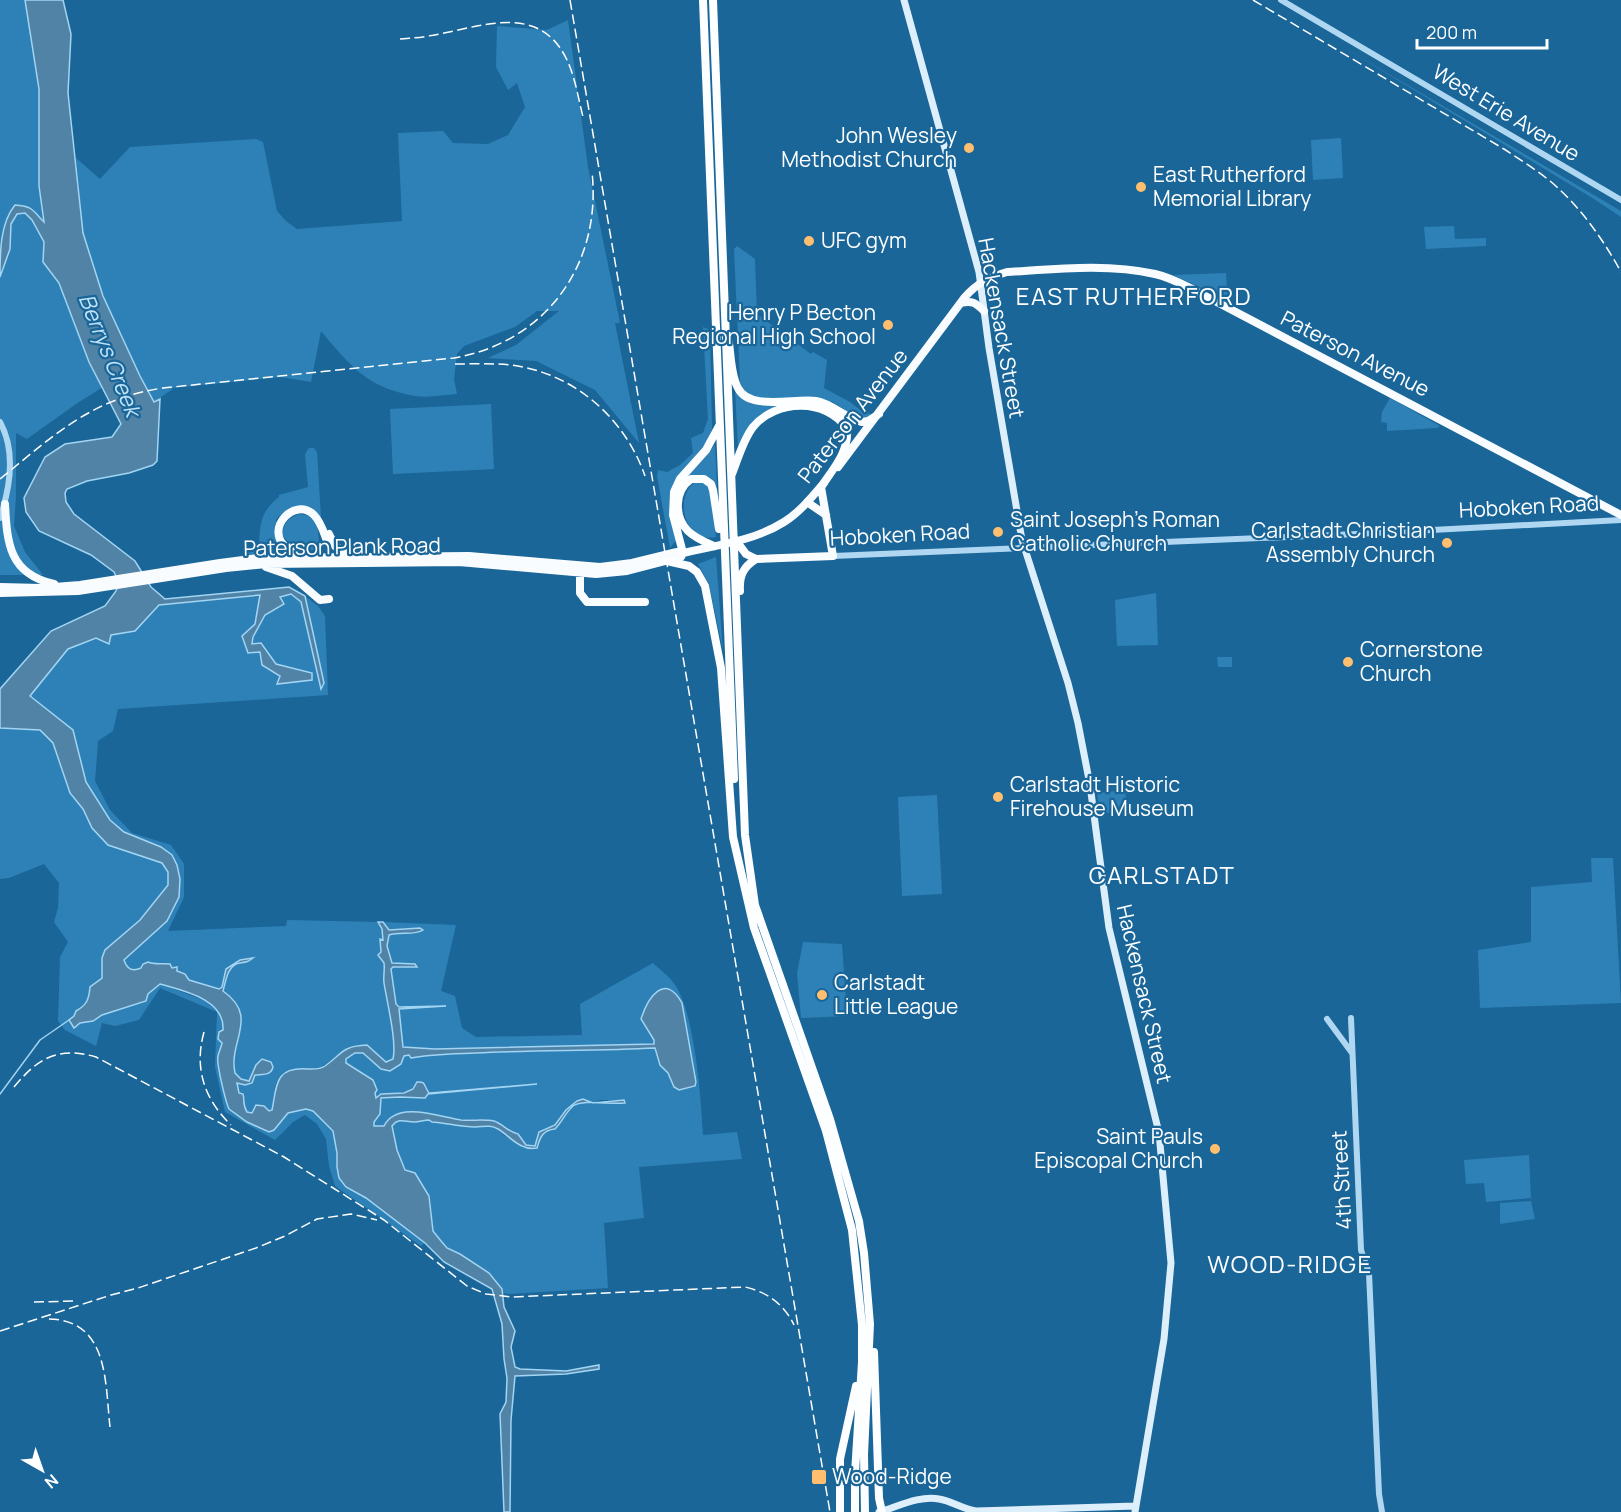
<svg xmlns="http://www.w3.org/2000/svg" width="1621" height="1512" font-family="Manrope,sans-serif">
<style>
.green{fill:#2e81b6}
.water{fill:#5083a6;stroke:#a2d4f3;stroke-width:1.5}
.lines{fill:none;stroke-linecap:round;stroke-linejoin:round}
.stream{stroke:#a2d4f3;stroke-width:1.5}
.tertiary{stroke:#afd7f1;stroke-width:6}
.secondary{stroke:#deeffc;stroke-width:7}
.primary{stroke:#f9fcff;stroke-width:8}
.trunk{stroke:#fcfeff;stroke-width:8}
.rail{stroke:#fff;stroke-width:1.5;stroke-dasharray:10 4.5;stroke-linecap:butt}
.poi-dot{fill:#ffbf6f;stroke:#1a6699;stroke-width:2}
.labels{text-anchor:middle;stroke-width:4.5;stroke-linejoin:round;paint-order:stroke}
.street-label{font-size:21px;fill:#fff;stroke:#1a6699}
.poi-label{font-size:21px;fill:#fff;stroke:#1a6699;text-anchor:start}
.water-label{font-size:22px;font-style:italic;fill:#bfe2f7;stroke:#1a6699}
.quarter-label{font-size:24px;letter-spacing:1.5px;fill:#fff;stroke:#1a6699}
</style>
<rect width="100%" height="100%" fill="#1a6699"/>
<!-- green -->
<path class="green" d="M0,0H25L39,89V186L44,224L43,262L59,283L89,362L103,387L76,404L27,439L16,433V495L14,526L25,552L43,575H0Z
M568,20L588,167L620,323H615L639,443L595,390L536,361L488,358L516,345L559,311H537L515,327L464,346L457,354L454,379L457,394C444,395 428,398 415,396C368,388 350,366 321,331L311,382L281,377L174,388L154,402L140,376L103,296L83,233L76,158L100,179L130,147L256,139L263,142L277,211L286,221L297,229L402,221L398,133L443,131L453,143L488,144L508,135L525,107L517,83L508,90L496,67L497,26L547,30Z
M1343,47L1621,211V217L1594,199Z
M1341,138L1343,178L1313,180L1311,140Z
M1454,226L1455,239L1486,238V246L1426,249L1424,227Z
M737,246L755,259L757,314L811,354L813,352L827,360L824,388L850,402L864,413L874,414L866,419L856,417L833,402L813,399H757L744,391L740,382L734,249Z
M1226,273L1228,300L1173,275Z
M703,327L710,330L712,428C706,455 674,469 670,497C668,510 673,526 677,539L670,548L657,476L658,470L667,472L680,465L693,453L691,438L703,433L708,419Z
M735,388C744,409 764,405 784,406L772,410L738,449Z
M1390,398L1440,426L1437,428L1387,431V423L1381,422L1382,412Z
M491,404L494,469L393,474L390,409Z
M715,445L717,487C708,475 702,475 687,477Z
M309,448H314L317,452L321,517C303,504 294,506 277,518C273,531 274,540 284,552L246,556V549L259,545C260,523 261,511 279,497V495L308,487L305,454Z
M695,482L705,483L712,491L716,537C685,544 673,498 695,482Z
M299,514L310,516L317,522L320,550C303,550 293,549 282,535C284,522 288,519 299,514Z
M716,557L723,651L709,584L698,564Z
M1156,593L1158,645L1117,646L1115,600Z
M291,594L301,603L321,688L324,683L305,596L318,606L325,616L328,695L118,709L113,731L98,741L95,781L110,810L132,833L171,845L184,864V897L168,931L286,926L287,920L378,922L382,929L383,940H380L381,952L378,955C380,958 383,960 384,963C385,969 383,977 384,983C387,1002 397,1042 393,1059L386,1062L367,1045L348,1047L319,1069H307L278,1080L275,1086L272,1110L269,1111L264,1106L256,1105L252,1113L247,1112L242,1104L243,1094L239,1093L237,1083L245,1085L252,1083L255,1075L268,1074L272,1071L273,1067L271,1062L262,1059L256,1065L249,1081L241,1079L235,1073C229,1042 260,1016 223,991C226,981 227,967 238,964C244,962 247,963 252,958L240,960L226,969L222,987L219,989L189,980L185,974L177,971V968H172L169,964L159,963L152,964L148,962L143,964C138,975 127,970 124,961L167,921L179,897L172,855L161,847L124,832L110,820L86,782L73,730L30,696L68,649L96,638L135,631L158,605L260,595L255,624L242,636L260,652L280,676L277,683L286,667L276,664L261,643L252,644L253,638L265,615L284,605L280,597Z
M1217,657H1232V667H1218Z
M0,728L40,730L53,743L70,793L83,809L92,828L108,845L162,863L168,872V884L140,920L105,950L102,958L103,978L83,1007L76,1011L75,1027L80,1023L93,1021L102,1015L146,1001L148,994L160,984L209,1002L219,1009L224,1021L218,1065L229,1109L279,1124L288,1113L306,1109L313,1111L333,1131L337,1153V1167L346,1187L366,1198L425,1243L421,1246L335,1186L329,1166L326,1139L317,1124L305,1115L293,1122L275,1140L225,1112L215,1067L217,1012L160,988L139,1020L115,1026L102,1023L96,1046L65,1030L58,1021L60,957L68,942L54,922L58,908L59,883L44,864L9,878L0,879Z
M1125,790L1127,810L1100,814L1097,793Z
M937,795L942,894L902,896L898,797Z
M1591,858H1613L1621,1003L1480,1008L1478,950L1531,942V887L1592,882Z
M383,922L456,925L441,991L455,996L462,1028L476,1037L582,1035L580,1004L653,963C659,969 668,975 673,982C695,1009 701,1100 703,1135L737,1132L742,1159L639,1167L644,1218L604,1223L608,1288L509,1294L502,1293V1289L489,1273L460,1253L447,1248L441,1241L433,1231L430,1196L415,1173L405,1170L397,1150L392,1126C399,1117 405,1122 414,1122C419,1122 425,1120 429,1120L432,1122L494,1127L505,1136L511,1137L523,1148H537C540,1137 543,1131 555,1129C562,1122 567,1112 573,1106C582,1099 612,1105 625,1103L624,1100H600L593,1103L583,1099L577,1100L566,1110L555,1125L539,1132L535,1146L526,1145L518,1134C508,1132 503,1124 494,1121C484,1118 472,1121 461,1119C440,1117 397,1100 384,1126H374V1122L380,1114L381,1099L400,1097L424,1098L428,1094L534,1084L429,1092L426,1085L421,1082H417C408,1100 388,1088 376,1098L375,1093L377,1090L373,1080L346,1063V1059L355,1053H363L381,1069L390,1071L401,1064L404,1056L409,1055L412,1058C433,1054 455,1054 476,1053C536,1050 596,1051 655,1048L658,1062L668,1073L674,1087L679,1090L695,1087L697,1082L682,1003C665,973 648,997 641,1018L654,1040V1044L435,1049L402,1047L403,1045L400,1031L399,1009L444,1006L398,1007L396,1004L391,969L392,967L416,966L415,964L392,963L387,946L389,935C400,932 415,937 423,930L420,928L389,930Z
M803,942L842,944L847,1016L801,1018L797,973Z
M1529,1155L1531,1198L1486,1202L1484,1183L1466,1184L1464,1160Z
M1531,1201L1535,1219L1500,1224V1203Z"/>
<!-- water -->
<path class="water" d="M25,0H63L71,34L68,93L83,233L103,296L140,376L154,402L160,399L157,461L153,465L129,473L87,481L67,489L65,493L66,502L74,514L135,561L151,587L165,599L289,587L305,596L324,683L321,689L301,602L291,594L280,597L284,604L265,615L253,637L252,644L261,643L276,664L312,673V680L277,684L280,676L262,665L260,652L248,653L242,636L255,624L260,595L159,605L135,631L111,635L109,644L96,638L68,649L30,696L73,730L86,782L110,820L124,832L161,847L172,855L177,865L180,879L179,897L167,921L124,960C127,969 132,972 141,968L143,964L148,962C154,965 163,963 170,964L172,968L177,967V971L185,974L189,980L219,989L222,987L226,969L240,960L253,958C248,962 246,962 240,963C227,965 226,981 223,991C260,1017 228,1041 235,1073L241,1079L249,1081L256,1065L262,1059L271,1062L273,1067C271,1076 262,1074 255,1075L252,1083L245,1085L237,1083L239,1093L243,1094C245,1101 242,1104 247,1112L252,1113L256,1105L264,1106L269,1111L272,1110C277,1086 274,1067 307,1069C313,1069 319,1070 325,1066C343,1053 342,1046 367,1045L386,1062L393,1059C397,1042 387,1002 384,983C383,977 385,969 384,963C382,960 380,958 378,955L381,952L380,939L383,940L382,929L378,922H383L389,930L420,928L423,930C415,936 400,931 389,935L387,946L392,963L415,964L417,967H393L391,969L396,1004L399,1007L446,1006L399,1009L403,1047L435,1049L654,1044V1040L641,1019C648,997 665,972 682,1003L696,1082L695,1086L679,1090L674,1087L668,1073L660,1065L655,1048C596,1051 536,1050 476,1053C454,1054 433,1054 411,1058L409,1055L404,1056L401,1064L390,1071L381,1069L363,1053H355L346,1059V1063L373,1080L377,1090L375,1093L376,1098L381,1094L404,1093L413,1089L417,1082C426,1081 424,1086 429,1093L537,1084L428,1094L425,1098L400,1097L381,1098L380,1114L374,1122V1126H384C397,1100 440,1117 461,1120C472,1121 484,1119 494,1121C503,1124 508,1132 518,1134L526,1145L535,1146L539,1132L555,1125L566,1110L577,1101L583,1099L593,1103L624,1100L625,1103C612,1105 583,1099 573,1106C566,1112 562,1122 555,1129C543,1130 540,1137 537,1148C520,1151 511,1137 498,1129C490,1124 483,1127 475,1127C461,1127 446,1123 432,1122L429,1120C424,1120 419,1122 414,1122C405,1122 399,1117 392,1126L397,1150L405,1170L415,1173L429,1196L433,1231L441,1241L447,1248L460,1254L489,1273L502,1289L504,1307L515,1331L511,1347L515,1367L520,1369L566,1371L599,1365V1369L566,1374L515,1376L511,1420L510,1512H504L500,1414L506,1402L507,1378L504,1359L502,1324L492,1289L444,1262L425,1243L366,1198L346,1187L339,1178L337,1167V1153L333,1131L313,1111L306,1109L288,1113L274,1130L269,1132L247,1122L229,1109C226,1103 216,1063 218,1056C219,1051 221,1048 222,1043L218,1039L219,1032L223,1030C225,999 184,991 160,984L148,994L146,1001L102,1015L93,1021L80,1023L74,1028L69,1020L74,1016L76,1011C87,1005 89,999 90,987L102,978V958L105,950L140,920L168,885V872L162,863L108,845L92,828L83,809L70,793L53,743L40,730L0,728V689L51,631L105,606L116,591L119,583L114,572L91,555L39,531L26,512L24,498L45,457L65,444L112,437L121,424L89,362L59,283L43,262L44,242L32,220L25,213L17,214L11,224L10,249L0,277C0,253 0,223 15,205C33,206 33,211 44,222L39,186V89Z"/>
<g class="lines">
<!-- stream -->
<path class="stream" d="M0,1094L40,1040L69,1020"/>
<!-- tertiary -->
<path class="tertiary" d="M1281,0L1621,200
M0,422C16,451 10,488 0,518
M833,556L1357,534L1621,520
M1351,1018L1361,1250L1369,1273L1379,1494L1382,1512
M1327,1019L1352,1053"/>
<!-- secondary -->
<path class="secondary" d="M904,0L979,272L989,348L1022,540L1068,683L1078,723L1090,785L1109,928L1159,1133L1171,1263L1164,1339L1135,1512
M879,1512C897,1507 920,1495 939,1499C952,1501 962,1509 976,1511L1135,1506"/>
<!-- primary -->
<path class="primary" d="M961,303C972,300 976,303 984,311
M838,467L965,297C977,283 990,277 1007,272C1055,269 1108,263 1155,274C1169,277 1182,284 1194,290L1621,515
M807,502L826,515
M5,504C7,543 9,574 54,584
M329,534L335,546L351,556
M309,555C302,553 292,551 286,547C264,529 295,496 314,515C321,522 324,533 327,541
M756,559L833,556L821,487
M266,567L292,576L320,600L329,599
M580,573V593L587,602H645
M0,587L41,588L80,585L220,563L259,558L469,556L600,567L632,563L677,552L683,553C717,545 754,541 784,522C800,512 812,497 824,483
M0,593L78,591L226,568L266,564L459,562L596,574L627,571L681,557L683,553"/>
<!-- trunk -->
<path class="trunk" d="M703,0L734,779
M713,0L745,835L755,905L830,1119L859,1221L864,1253L870,1324L864,1454L865,1512
M729,343C731,357 731,376 738,388C749,411 794,398 816,401C833,404 845,418 862,422L868,421L879,414
M732,474C738,459 743,440 753,427C776,399 827,398 847,429C849,452 833,469 821,487
M734,538L746,554L756,559
M714,546C705,542 695,538 688,531C674,517 674,491 691,479H704L711,484L713,490L719,529
M683,553L673,515L674,492L680,479L706,450L719,426
M667,561L689,566L697,572L705,586L721,668L733,837L754,928L826,1131L852,1230L862,1325V1362L855,1473V1512
M740,591C739,576 743,567 756,559
M874,1352L879,1498L882,1512
M840,1512V1459L856,1386"/>
<!-- rail -->
<path class="rail" d="M570,0L830,1512
M1253,0L1504,149C1519,159 1535,169 1550,181C1579,205 1603,239 1621,272
M400,39C410,38 419,38 428,36C476,29 537,0 566,58C575,76 578,97 583,117
M455,364C473,364 492,363 510,365C573,372 625,418 645,476
M0,479C53,436 92,398 163,388L454,358C546,342 602,264 592,172
M204,1032C194,1068 204,1099 231,1125
M14,1087C38,1058 58,1046 96,1057L284,1157L384,1220L467,1286L486,1294L511,1297L745,1287C767,1292 784,1304 794,1325
M34,1302L76,1301
M49,1319C109,1320 105,1383 110,1427
M0,1331L111,1295L138,1288L256,1248L285,1236L317,1219L351,1214L377,1220"/>
</g>
<!-- markers -->
<g class="poi-dot">
<circle cx="969" cy="148" r="6"/>
<circle cx="1141" cy="187" r="6"/>
<circle cx="809" cy="241" r="6"/>
<circle cx="888" cy="325" r="6"/>
<circle cx="998" cy="532" r="6"/>
<circle cx="1447" cy="543" r="6"/>
<circle cx="1348" cy="662" r="6"/>
<circle cx="998" cy="797" r="6"/>
<circle cx="822" cy="995" r="6"/>
<circle cx="1215" cy="1149" r="6"/>
<rect x="811" y="1469" width="16" height="16" rx="3"/>
</g>
<g class="labels">
<!-- street labels -->
<g class="street-label">
<text transform="translate(1506 113) rotate(31)" y="7">West Erie Avenue</text>
<text transform="translate(1001 328) rotate(80)" y="7">Hackensack Street</text>
<text transform="translate(1355 354) rotate(27)" y="7">Paterson Avenue</text>
<text transform="translate(853 416) rotate(-52)" y="7">Paterson Avenue</text>
<text transform="translate(1529 507) rotate(-3)" y="7">Hoboken Road</text>
<text transform="translate(900 535) rotate(-3)" y="7">Hoboken Road</text>
<text transform="translate(342 547) rotate(-1)" y="7">Paterson Plank Road</text>
<text transform="translate(1144 994) rotate(77)" y="7">Hackensack Street</text>
<text transform="translate(1342 1180) rotate(-93)" y="7">4th Street</text>
</g>
<!-- poi labels -->
<g class="poi-label">
<text x="957" y="143" text-anchor="end">John Wesley<tspan x="957" dy="24">Methodist Church</tspan></text>
<text x="1153" y="182">East Rutherford<tspan x="1153" dy="24">Memorial Library</tspan></text>
<text x="821" y="248">UFC gym</text>
<text x="876" y="320" text-anchor="end">Henry P Becton<tspan x="876" dy="24">Regional High School</tspan></text>
<text x="1010" y="527">Saint Joseph's Roman<tspan x="1010" dy="24">Catholic Church</tspan></text>
<text x="1435" y="538" text-anchor="end">Carlstadt Christian<tspan x="1435" dy="24">Assembly Church</tspan></text>
<text x="1360" y="657">Cornerstone<tspan x="1360" dy="24">Church</tspan></text>
<text x="1010" y="792">Carlstadt Historic<tspan x="1010" dy="24">Firehouse Museum</tspan></text>
<text x="834" y="990">Carlstadt<tspan x="834" dy="24">Little League</tspan></text>
<text x="1203" y="1144" text-anchor="end">Saint Pauls<tspan x="1203" dy="24">Episcopal Church</tspan></text>
<text x="832" y="1484">Wood-Ridge</text>
</g>
<!-- water labels -->
<g class="water-label">
<text transform="translate(110 355) rotate(68)" y="8">Berrys Creek</text>
</g>
<!-- quarter labels -->
<g class="quarter-label">
<text x="1134" y="305">EAST RUTHERFORD</text>
<text x="1162" y="884">CARLSTADT</text>
<text x="1290" y="1273">WOOD-RIDGE</text>
</g>
</g>
<!-- north arrow -->
<g transform="translate(42 1470) rotate(140)" stroke="#1a6699" stroke-width="4.5" paint-order="stroke">
<path d="M0-4.5L10 22L0 15L-10 22Z" fill="#ffffff"/>
<text y="-9" font-size="16" font-weight="bold" text-anchor="middle" fill="#ffffff">N</text>
</g>
<!-- scale -->
<path d="M1417 39v9h130v-9" fill="none" stroke="#ffffff" stroke-width="3"/>
<text x="1426" y="39" font-size="18" fill="#ffffff" stroke="#1a6699" stroke-width="4.5" paint-order="stroke">200 m</text>
</svg>
